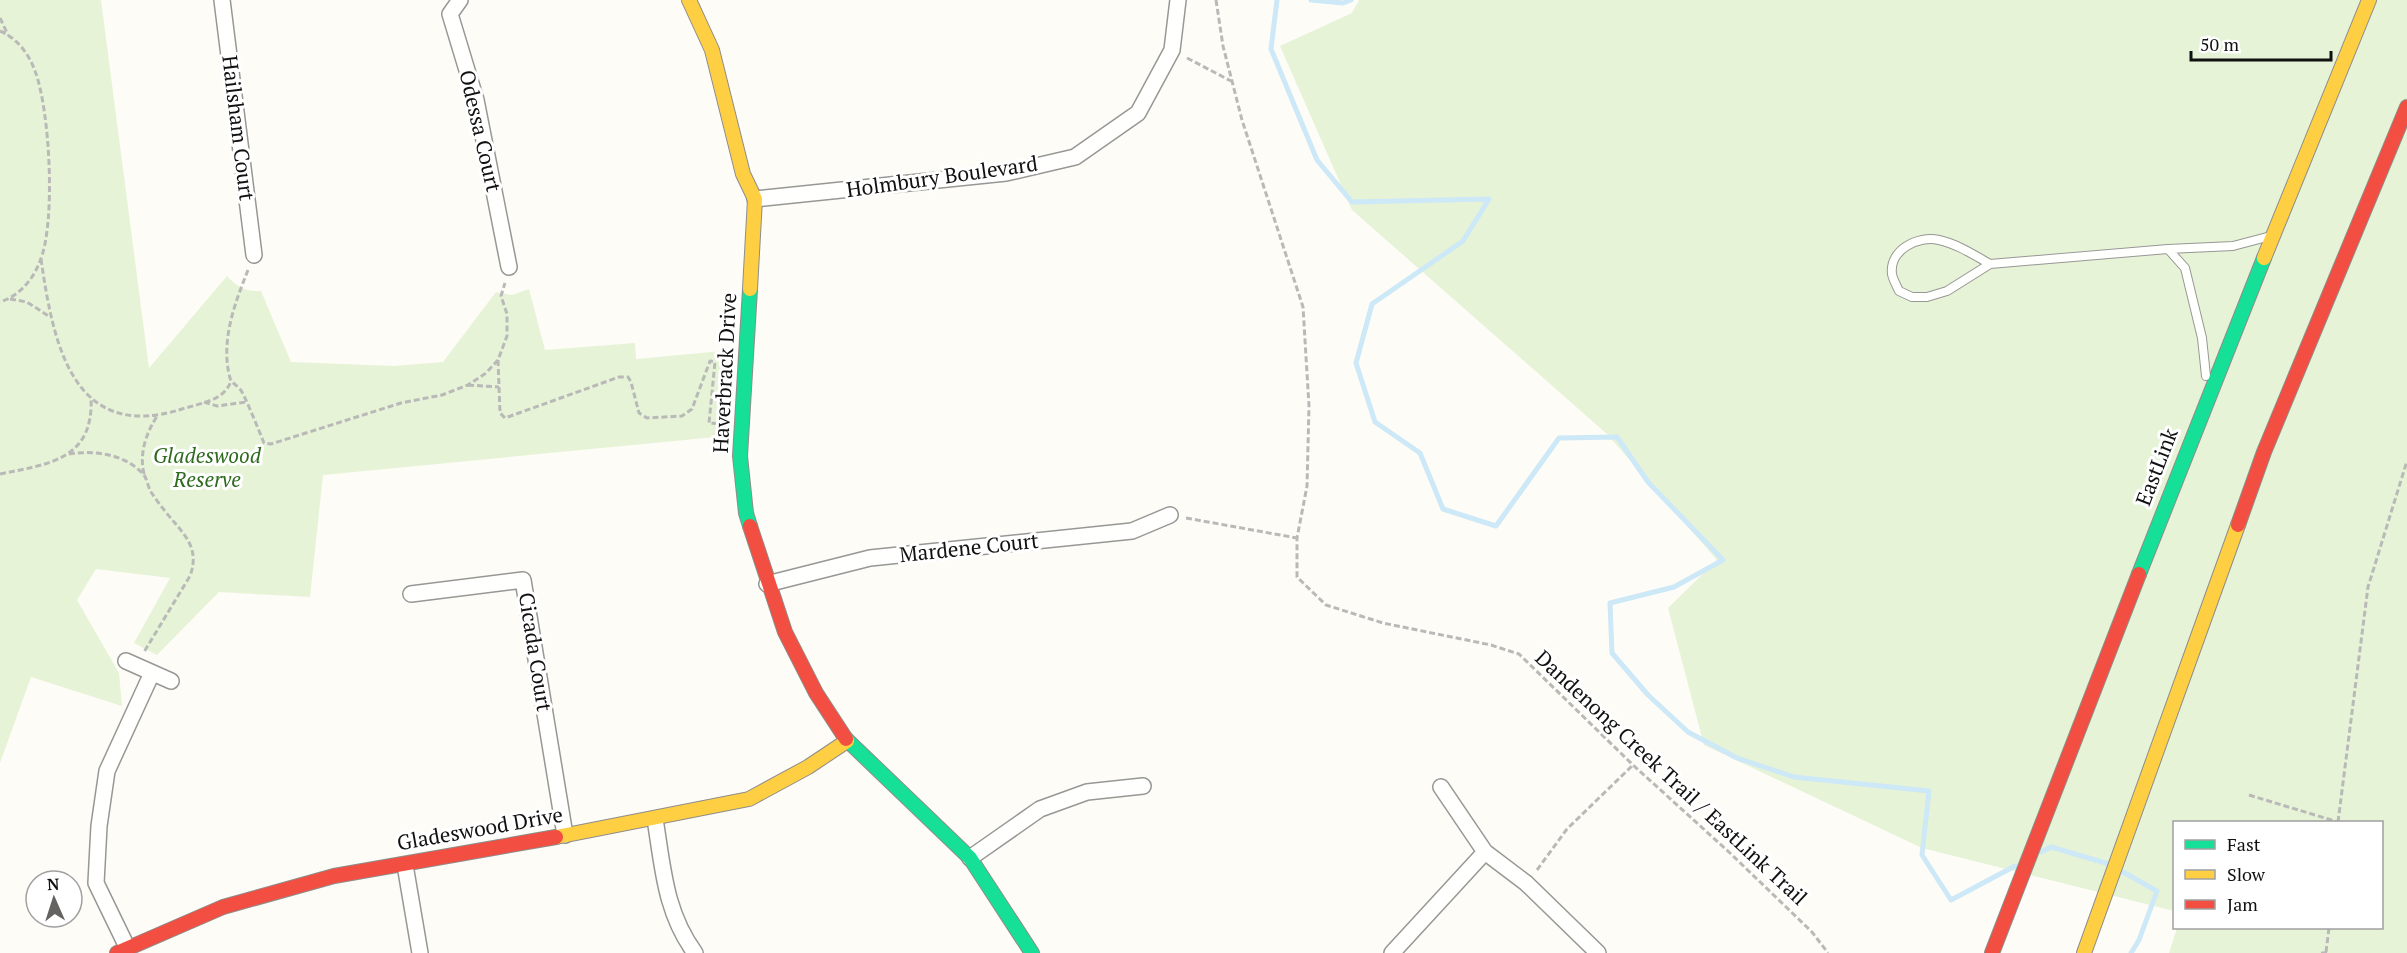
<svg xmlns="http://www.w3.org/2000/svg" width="2407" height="953" font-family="'PT Serif',serif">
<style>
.green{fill:#e7f3d7}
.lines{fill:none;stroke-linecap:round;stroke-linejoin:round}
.stream{stroke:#cde8f7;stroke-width:5}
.lane-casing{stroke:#979795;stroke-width:10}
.street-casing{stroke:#979795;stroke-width:18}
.fast-casing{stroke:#8e8d8b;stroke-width:16}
.slow-casing{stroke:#8e8d8b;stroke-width:16}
.jam-casing{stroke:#8e8d8b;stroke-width:16}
.path{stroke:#b9b9b8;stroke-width:3;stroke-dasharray:6 3;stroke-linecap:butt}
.lane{stroke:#fffffe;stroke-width:8}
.street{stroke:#fffffe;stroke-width:15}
.fast{stroke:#16e098;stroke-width:14}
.slow{stroke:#ffcf43;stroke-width:14}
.jam{stroke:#f24e42;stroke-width:14}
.labels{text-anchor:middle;stroke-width:6;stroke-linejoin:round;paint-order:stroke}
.street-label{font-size:21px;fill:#111;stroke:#fff}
.park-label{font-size:21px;font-style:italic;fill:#2f6b1f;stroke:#fff}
</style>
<rect width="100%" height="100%" fill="#fdfcf7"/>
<!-- green -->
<path class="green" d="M0,0H101L149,368L227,276C237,287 246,292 261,291L291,362L394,366L443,362L496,292L512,295L529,289L545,350L635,343L636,359L722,351L716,437L323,475L310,597L219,592L157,655L134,643L170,578L96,569L77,600L119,673L122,706L31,677L0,763Z
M1359,0H2407V953H2169L2177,928H2382V822H2174V911L1922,848L1704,745L1668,608L1717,560L1607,434L1352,210L1280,46L1352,13Z"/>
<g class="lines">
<!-- stream -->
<path class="stream" d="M1277,0L1271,49L1317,160L1352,202L1489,199L1463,241L1372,304L1356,363L1375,422L1420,453L1443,509L1496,526L1559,438L1617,437L1648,482L1723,560L1674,587L1610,603L1612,653L1648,695L1688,732L1737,758L1794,777L1929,791L1922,855L1951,900L2015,866
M1311,0L1343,3L1351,0
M2041,852L2051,847L2109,864
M2123,872L2157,891L2139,940L2131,953"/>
<defs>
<path id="lane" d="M2168,249L2233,246L2267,237
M1990,264C1974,255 1957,244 1939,240C1918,235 1889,250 1892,274C1893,280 1897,286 1899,291L1912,297H1927L1947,291L1990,264L2168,249L2185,268L2202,338L2206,376"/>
<path id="street" d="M222,0L254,255
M460,0L450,14L476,100L509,267
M755,199L1006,173L1075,157L1138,113L1172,50L1178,0
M767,584L870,558L1132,531L1170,515
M411,594L523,580L565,835
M126,661L171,681
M1441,787L1485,852L1526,883L1598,953
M655,819C663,868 665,912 695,953
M970,858L1040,809L1087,792L1143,786
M405,865L420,953
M127,947L96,883L99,826L107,771L152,673
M1392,953L1485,852"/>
<path id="fast" d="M750,289L740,456L746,513L750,526
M2139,574L2264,258
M846,739L970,858L1032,953"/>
<path id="slow" d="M689,0L712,50L743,174L755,199L750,289
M2264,258L2369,0
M556,837L749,799L808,767L847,741
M2084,953L2238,525"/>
<path id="jam" d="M2238,525L2264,452L2407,107
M750,526L785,632L816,693L846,739
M117,953L223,907L334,876L556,837
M1992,953L2139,574"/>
</defs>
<!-- lane casing -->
<use href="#lane" class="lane-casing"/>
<!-- street casing -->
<use href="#street" class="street-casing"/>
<!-- fast casing -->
<use href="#fast" class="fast-casing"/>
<!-- slow casing -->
<use href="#slow" class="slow-casing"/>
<!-- jam casing -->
<use href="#jam" class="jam-casing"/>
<!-- path -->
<path class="path" d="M1216,0L1223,46L1242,120L1303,307L1309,406L1307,486L1297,538V577L1326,605L1383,623L1491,645L1519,654L1633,765L1730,853L1812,932L1828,953
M0,18L8,35
M0,31C17,38 29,54 35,71C50,110 56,223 40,261C33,280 19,296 0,302
M1187,58L1231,81
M41,259C53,342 72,444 182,409C201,403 224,401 231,381
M248,270C235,303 220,341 230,378C232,384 239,386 242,392C250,408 257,426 264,443L271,444L401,403L442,395L468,385L486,373L498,360L507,336V314L501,296L505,283
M10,299L27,302L50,317
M498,360L500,413L505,418L619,377H628L631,382L639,413L647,418L682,416L692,409L710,361L715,362L709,423L724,424
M468,385L499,387
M204,402L217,406L246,402
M69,454C94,450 126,454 144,475C147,479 148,487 151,492C155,498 160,505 165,511C182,533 201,546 190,576L144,652
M0,474C49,464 94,460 91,397
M144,474C139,453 146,434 157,416
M1186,518L1297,538
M2249,795L2338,822
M2338,822L2368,587L2407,461
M1537,870L1567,829L1633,765
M2326,952L2329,928
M2321,953H2327"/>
<!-- lane -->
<use href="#lane" class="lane"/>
<!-- street -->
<use href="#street" class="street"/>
<!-- fast -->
<use href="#fast" class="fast"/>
<!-- slow -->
<use href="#slow" class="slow"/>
<!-- jam -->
<use href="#jam" class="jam"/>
</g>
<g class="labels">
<!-- street labels -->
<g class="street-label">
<text transform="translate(238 128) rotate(83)" y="7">Hailsham Court</text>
<text transform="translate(480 131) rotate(77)" y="7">Odessa Court</text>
<text transform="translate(942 177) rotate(-8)" y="7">Holmbury Boulevard</text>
<text transform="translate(725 373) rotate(-87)" y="7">Haverbrack Drive</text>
<text transform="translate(2157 467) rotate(-69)" y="7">EastLink</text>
<text transform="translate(969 548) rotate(-6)" y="7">Mardene Court</text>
<text transform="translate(535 652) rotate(81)" y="7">Cicada Court</text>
<text transform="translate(1671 778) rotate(43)" y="7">Dandenong Creek Trail / EastLink Trail</text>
<text transform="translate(480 829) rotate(-10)" y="7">Gladeswood Drive</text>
</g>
<!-- park labels -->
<g class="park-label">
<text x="207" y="463">Gladeswood<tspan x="207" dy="24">Reserve</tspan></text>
</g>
</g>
<!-- legend -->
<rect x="2173" y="821" width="210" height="108" fill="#ffffff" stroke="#a0a0a0" stroke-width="1.5"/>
<rect x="2185" y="840" width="30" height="9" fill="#16e098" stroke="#a0a0a0" stroke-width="1.5"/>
<text x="2227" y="851" font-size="18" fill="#111111">Fast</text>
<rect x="2185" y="870" width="30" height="9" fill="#ffcf43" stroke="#a0a0a0" stroke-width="1.5"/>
<text x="2227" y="881" font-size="18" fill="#111111">Slow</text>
<rect x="2185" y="900" width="30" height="9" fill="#f24e42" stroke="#a0a0a0" stroke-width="1.5"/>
<text x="2227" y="911" font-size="18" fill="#111111">Jam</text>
<!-- north arrow -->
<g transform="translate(54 899) rotate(357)"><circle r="28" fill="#ffffff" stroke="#a0a0a0" stroke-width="1.5"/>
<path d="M0-4.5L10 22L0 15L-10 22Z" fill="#646362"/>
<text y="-9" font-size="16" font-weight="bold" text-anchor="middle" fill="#111111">N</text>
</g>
<!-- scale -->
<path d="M2191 51v9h140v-9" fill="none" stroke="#111111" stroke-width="3"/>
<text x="2200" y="51" font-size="18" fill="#111111" stroke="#ffffff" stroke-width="4.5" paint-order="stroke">50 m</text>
</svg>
